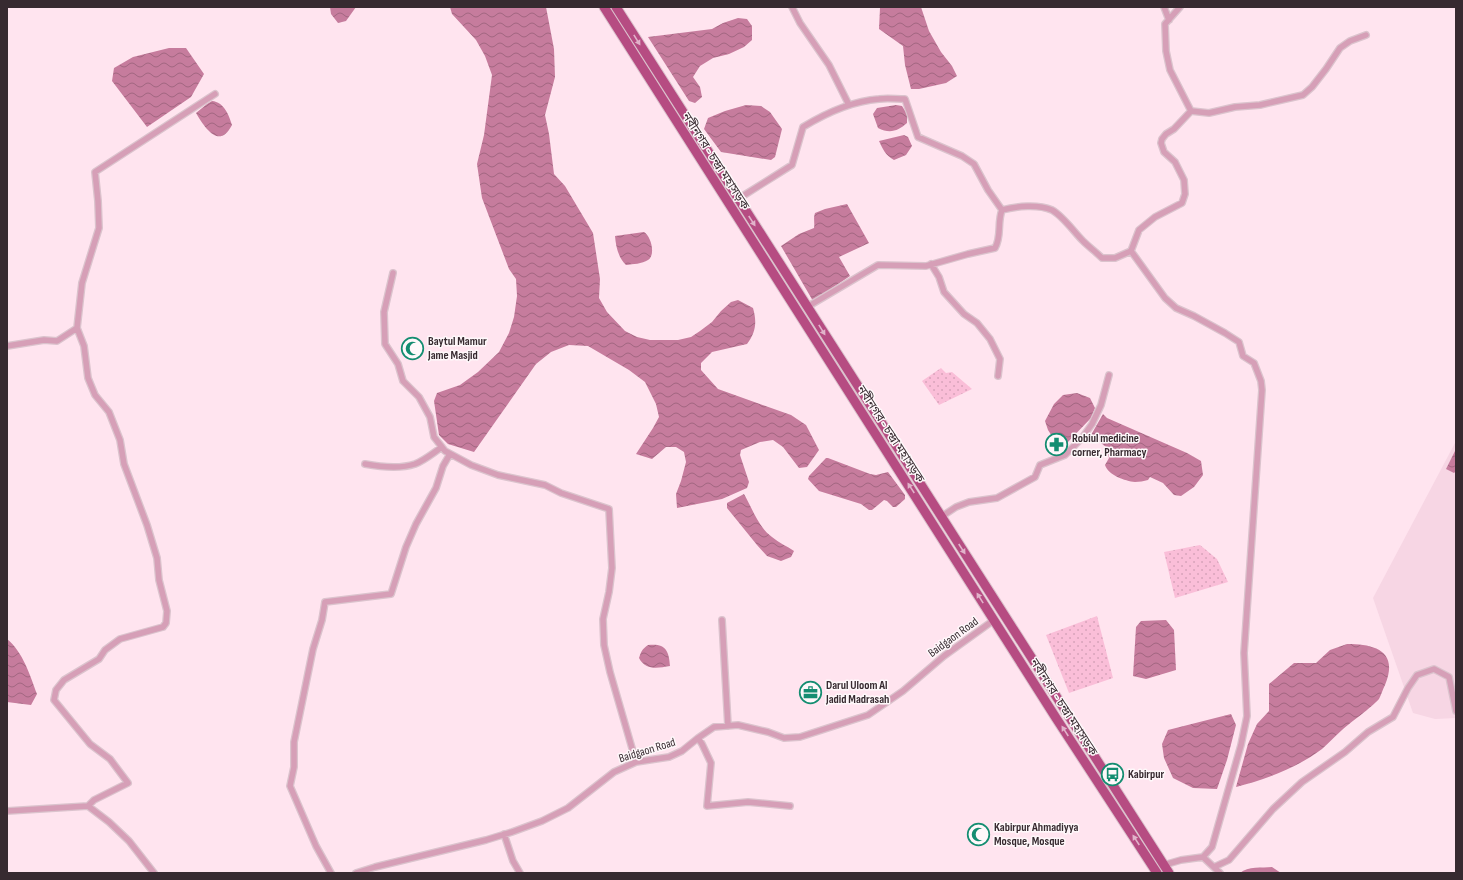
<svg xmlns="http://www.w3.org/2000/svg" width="1463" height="880" font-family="'Sofia Sans Condensed','Noto Sans Bengali',sans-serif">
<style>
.built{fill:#f7d6e4}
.park{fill:url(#park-dots)}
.water{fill:url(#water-waves)}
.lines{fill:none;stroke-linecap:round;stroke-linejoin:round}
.minor-casing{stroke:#dbc3cd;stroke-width:8}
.trunk-casing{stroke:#dbc3cd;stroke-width:11}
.minor{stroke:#d69fb7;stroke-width:5.5}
.trunk{stroke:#b64c82;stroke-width:9}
.oneway{fill:#e1b3ca}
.labels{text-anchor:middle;stroke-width:3;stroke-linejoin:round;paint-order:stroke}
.street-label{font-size:12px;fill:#372a30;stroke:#fef8fa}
.poi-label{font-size:12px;font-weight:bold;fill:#372a30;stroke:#fef8fa;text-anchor:start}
</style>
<defs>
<pattern id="park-dots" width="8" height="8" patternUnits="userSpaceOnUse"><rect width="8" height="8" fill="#fabed8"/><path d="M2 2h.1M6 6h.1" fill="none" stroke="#d7a3ba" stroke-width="1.8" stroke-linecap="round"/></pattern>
<pattern id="water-waves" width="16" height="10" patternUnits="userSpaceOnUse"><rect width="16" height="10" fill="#c67c9d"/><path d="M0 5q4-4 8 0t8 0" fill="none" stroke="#a26680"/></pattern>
</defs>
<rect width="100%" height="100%" fill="#ffe4ef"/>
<!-- built -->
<path class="built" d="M1456,441V718L1435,719L1413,713L1373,598Z"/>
<!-- park -->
<path class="park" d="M941,368L946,373L952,372L972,389L939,405L922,381Z
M1200,545L1217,559L1228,582L1175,598L1164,552Z
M1097,616L1113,678L1069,693L1046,635Z"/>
<!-- water -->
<path class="water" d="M330,7H356L346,21L338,23L331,14Z
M450,7H546L554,49L555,77L545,115L549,134L554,174L565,186L593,233L600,279L599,298L607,312L625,331L637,337L650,340H678L691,337L700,331L712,322L721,311L731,302L738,300L753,308C757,322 756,332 747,344L712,352L701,363V370L718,389L791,415L806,425L819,450L807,467L799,468L783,447L773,440L760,442L741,450L740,455L749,482L747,488L722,499L677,508L676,494L681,481L686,462L684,452L676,447H666L652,459L636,454L653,428L659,417L656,404L645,382L629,370L588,346L569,345L551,352L536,364L474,452L448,444L439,435L434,401L437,393L460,385L478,372L499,352L509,333L514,317L517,296L516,279L509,269L482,198L477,164L484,135L492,75L485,56L476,40L452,14Z
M884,7H921L929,31L941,52L952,66L957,76L946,83L919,89H911L905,65L903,46L879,29L880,8Z
M738,18L747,19L752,26V40L744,47L729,54L713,58L700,66L693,77L700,87L702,97L695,103L689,101L648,37L712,29L723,23Z
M169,48H186L204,74L191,97L147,127L112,81L114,68L133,57Z
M212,101C224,102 229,115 232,125C219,150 205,128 196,113L207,104Z
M746,105L761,106L770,112L782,129L775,157L771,160L721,152L704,129L708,118L725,111Z
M896,105L902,106L907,114V123C898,131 890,134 878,128L873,114L877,108Z
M904,135L908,137L912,146L906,155L894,160C885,155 883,149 879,141Z
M847,204L869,243L839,257L850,276L813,301L781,246L799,234L814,228C815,223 813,218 815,213L825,209Z
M644,232C651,236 656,255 648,260C642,264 633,264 626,265C618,257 616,247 615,236Z
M1077,393L1090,398L1095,408L1091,418L1067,443L1055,441L1048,430L1045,421L1054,404L1063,395Z
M1103,414L1107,418L1187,453L1201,461L1203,475L1194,487L1181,496L1174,495L1163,483L1150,477L1148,480C1144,481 1139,482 1135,482C1125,481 1108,475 1105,465L1109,458L1106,447L1091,435Z
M1456,449V471L1454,473L1446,469Z
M826,458H828L870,474L876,475L888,472L905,495V499L896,507H893L887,501L884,500L872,510H869L861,504L819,491L808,479L809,476Z
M744,494C752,508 759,528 772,537C779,543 787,546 794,551L791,557L781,561L767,556L757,545L727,508V503Z
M1166,620L1174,630L1176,670L1146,679L1133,676L1136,627L1141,621Z
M7,639C23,652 30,675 37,694L31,705L7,702Z
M1347,644C1375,644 1399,651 1385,685C1383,689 1381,695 1379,699C1371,708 1351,722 1342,730C1335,736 1329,743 1322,749C1297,768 1266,779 1236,787L1248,744L1257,724L1269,711V684L1294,663H1316L1330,650Z
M648,645C665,643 669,650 670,666C658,668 646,671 639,658C641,652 642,649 648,645Z
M1231,714L1236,725L1227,760L1217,789L1193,788L1173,778L1164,758L1162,744L1168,730Z
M1272,867L1281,873H1240C1248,866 1262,868 1272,867Z"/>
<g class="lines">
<defs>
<path id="minor" d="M792,7L800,23L829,65L849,105
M1164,7L1169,20
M1180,7L1165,24L1166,51L1170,70L1191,111
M738,199L792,165L803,127C826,113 852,101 879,99C887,98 896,99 905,99L918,137L962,156L974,164L988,190L1002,210
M1131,251L1165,298L1176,308L1194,316L1225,333L1239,342L1243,356L1254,363L1261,381L1262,390L1244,653L1247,716L1241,745L1212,847L1203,857L1181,860L1164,865
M931,264L939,277L944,292L964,314L977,323L990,339L1000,359L998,376
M393,273L384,312L385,344L398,364L403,381L419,397L430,417L434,437L445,451L471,465L498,475L545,485L561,493L609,509L612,568L609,592L603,619L604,645L610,672L636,762
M807,307L878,265L926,266L968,254L995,248C1002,236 997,223 1002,210C1017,206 1038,204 1052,210C1063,216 1074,232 1083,241C1089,247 1096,252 1102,258H1115L1131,251L1139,230L1155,217L1182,203L1185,194L1184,180L1175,162L1164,152L1161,143L1162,139L1166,134L1174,129L1191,111L1209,113L1235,107L1260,105L1303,95L1312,87L1326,69L1340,48L1350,41L1366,35
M7,346L44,340L57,341L77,328
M365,464C381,467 400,469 415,464C425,460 433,453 442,447
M941,517L956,507L969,502L997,498L1035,477L1040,465L1065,455L1082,438L1092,424L1101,405L1109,375
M722,620L728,726
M698,738L702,744L711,763L707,806L748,802L790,806
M88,806L94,800L128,783L110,759L90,744L54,700L56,690L64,680L99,659L105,650L120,639L163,627L166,623L167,611L159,580L157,558L147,525L124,464L120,440L109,412L95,395L88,378L84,346L77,328L82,283L99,228L98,201L95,172L215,94
M7,811L88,806L109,822L129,841L154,873
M504,834L513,861L520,873
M1203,857L1220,873
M1214,867L1229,860L1273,809L1302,782L1345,752L1368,732L1393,717L1408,688L1417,675L1434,669L1449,677L1456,711
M331,873L316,846L290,786L294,767V742L313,649L322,620L325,602L391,594L406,547L416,524L436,488L443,466L450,454
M356,873L375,867L486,840L512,832L542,821L568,808L614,772L636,762L669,757L682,751L698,738L714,727L738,725L768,732L784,738L800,737L868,715L903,691L944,656L994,620"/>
<path id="trunk" d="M604,7L1056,718L1157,873
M616,7L1169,873"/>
</defs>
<!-- minor casing -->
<use href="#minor" class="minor-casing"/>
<!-- trunk casing -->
<use href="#trunk" class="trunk-casing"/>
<!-- minor -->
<use href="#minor" class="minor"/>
<!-- trunk -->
<use href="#trunk" class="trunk"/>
</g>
<!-- one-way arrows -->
<defs><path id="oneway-solid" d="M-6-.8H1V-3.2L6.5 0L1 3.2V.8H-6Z"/></defs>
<g class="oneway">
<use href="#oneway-solid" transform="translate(637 40) rotate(58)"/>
<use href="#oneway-solid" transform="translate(752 221) rotate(57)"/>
<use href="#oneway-solid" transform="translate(822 330) rotate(58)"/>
<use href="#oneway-solid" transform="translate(911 488) rotate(-123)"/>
<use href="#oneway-solid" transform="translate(962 549) rotate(57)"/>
<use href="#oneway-solid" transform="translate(980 598) rotate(-122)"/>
<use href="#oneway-solid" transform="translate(1065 731) rotate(-123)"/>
<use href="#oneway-solid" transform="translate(1136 840) rotate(-123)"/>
</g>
<!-- icons -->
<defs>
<symbol id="mosque-ring" viewBox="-11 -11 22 22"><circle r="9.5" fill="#fef8fa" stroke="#148d71" stroke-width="1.5"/><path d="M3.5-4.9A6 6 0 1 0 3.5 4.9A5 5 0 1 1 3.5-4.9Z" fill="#148d71"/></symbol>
<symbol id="pharmacy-ring" viewBox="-11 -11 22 22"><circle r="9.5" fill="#fef8fa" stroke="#148d71" stroke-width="1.5"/><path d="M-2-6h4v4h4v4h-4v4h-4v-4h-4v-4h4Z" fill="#148d71"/></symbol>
<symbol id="office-ring" viewBox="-11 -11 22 22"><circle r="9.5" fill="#fef8fa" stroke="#148d71" stroke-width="1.5"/><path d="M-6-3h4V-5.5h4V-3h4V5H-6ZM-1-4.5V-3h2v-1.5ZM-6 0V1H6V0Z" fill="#148d71"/></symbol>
<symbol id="bus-ring" viewBox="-11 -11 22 22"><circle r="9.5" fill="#fef8fa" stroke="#148d71" stroke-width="1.5"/><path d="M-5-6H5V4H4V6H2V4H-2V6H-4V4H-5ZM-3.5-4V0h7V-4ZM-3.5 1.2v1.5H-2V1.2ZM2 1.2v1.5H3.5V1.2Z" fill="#148d71"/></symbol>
</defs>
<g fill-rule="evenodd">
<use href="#mosque-ring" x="400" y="336" width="25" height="25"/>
<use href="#pharmacy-ring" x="1044" y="432" width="25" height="25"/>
<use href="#office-ring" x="798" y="680" width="25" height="25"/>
<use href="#bus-ring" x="1100" y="762" width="25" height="25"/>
<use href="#mosque-ring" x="966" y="822" width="25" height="25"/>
</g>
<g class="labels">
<!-- street labels -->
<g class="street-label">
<text transform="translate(716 161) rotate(57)" y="4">নবীনগর - চন্দ্রা মহাসড়ক</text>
<text transform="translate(891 434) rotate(57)" y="4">নবীনগর - চন্দ্রা মহাসড়ক</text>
<text transform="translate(953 637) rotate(-36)" y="4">Baidgaon Road</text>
<text transform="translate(1064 707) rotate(57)" y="4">নবীনগর - চন্দ্রা মহাসড়ক</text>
<text transform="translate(647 750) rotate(-17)" y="4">Baidgaon Road</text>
</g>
<!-- poi labels -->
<g class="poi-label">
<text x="428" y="345">Baytul Mamur<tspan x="428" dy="14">Jame Masjid</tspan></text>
<text x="1072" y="442">Robiul medicine<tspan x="1072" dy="14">corner, Pharmacy</tspan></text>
<text x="826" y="689">Darul Uloom Al<tspan x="826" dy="14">Jadid Madrasah</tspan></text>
<text x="1128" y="778">Kabirpur</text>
<text x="994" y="831">Kabirpur Ahmadiyya<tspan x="994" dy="14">Mosque, Mosque</tspan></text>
</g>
</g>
<!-- border -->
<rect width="1463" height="880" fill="none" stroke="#372a30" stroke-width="16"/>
</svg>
